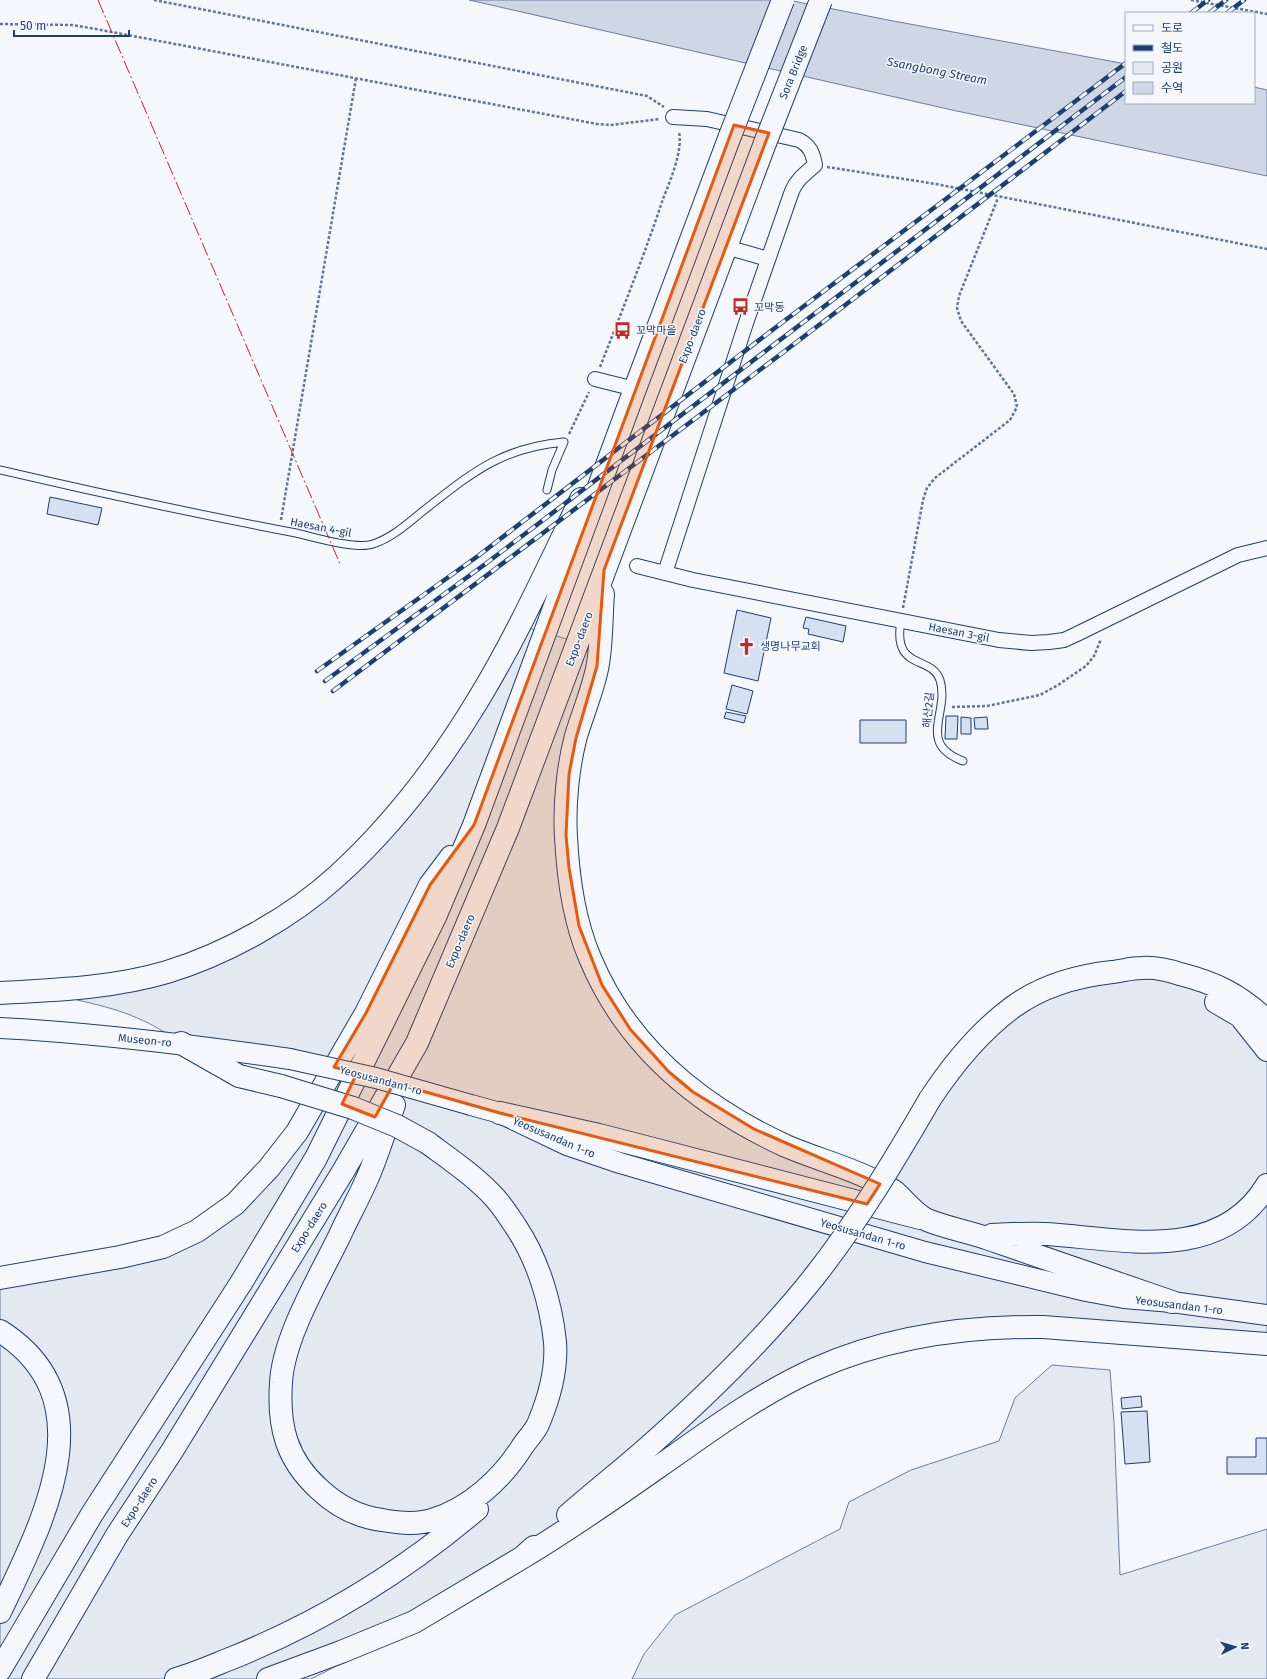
<svg xmlns="http://www.w3.org/2000/svg" width="1267" height="1679" font-family="'Fira Sans','Noto Sans KR',sans-serif">
<style>
.green{fill:#e3e9f0;stroke:#687fa3}
.water{fill:#cfd7e4;stroke:#687fa3}
.building{fill:#d5e0f0;stroke:#1d3f73}
.lines{fill:none;stroke-linecap:round;stroke-linejoin:round}
.lane-casing{stroke:#1d3f73;stroke-width:9}
.street-casing{stroke:#1d3f73;stroke-width:16}
.secondary-casing{stroke:#1d3f73;stroke-width:22}
.highway-casing{stroke:#1d3f73;stroke-width:24}
.path{stroke:#5e769c;stroke-width:2.5;stroke-dasharray:3 2;stroke-linecap:butt}
.lane{stroke:#f4f7fb;stroke-width:7}
.street{stroke:#f4f7fb;stroke-width:14}
.secondary{stroke:#f4f7fb;stroke-width:20}
.highway{stroke:#f4f7fb;stroke-width:22}
.rail-casing{stroke:#1d3f73;stroke-width:4.5}
.rail{stroke:#f4f7fb;stroke-width:3;stroke-dasharray:9;stroke-linecap:butt}
.secondary-bridge-casing{stroke:#1d3f73;stroke-width:22;stroke-linecap:butt}
.highway-bridge-casing{stroke:#1d3f73;stroke-width:24;stroke-linecap:butt}
.secondary-bridge{stroke:#f4f7fb;stroke-width:20}
.highway-bridge{stroke:#f4f7fb;stroke-width:22}
.power{stroke:#c62828;stroke-width:1;stroke-dasharray:14 3 2 3;stroke-linecap:butt}
.marked{fill:#e8590c;fill-opacity:0.2;stroke:#e8590c;stroke-width:3;stroke-linejoin:round}
.labels{text-anchor:middle;stroke-width:3;stroke-linejoin:round;paint-order:stroke}
.street-label{font-size:11px;fill:#1d3f73;stroke:#f4f7fb}
.poi-label{font-size:11px;fill:#1d3f73;stroke:#f4f7fb;text-anchor:start}
.water-label{font-size:12px;font-style:italic;fill:#1d3f73;stroke:#f4f7fb}
</style>
<rect width="100%" height="100%" fill="#f4f7fb"/>
<!-- green -->
<path class="green" d="M519,625L600,649L570,774L589,956L693,1092L878,1182L930,1099L1013,1007L1152,968L1267,1021V1345L1043,1327L841,1359L378,1645L311,1679H0V1278L120,1257L227,1211L332,1067L181,1043C146,1018 118,1009 77,1000L76,995L219,952L375,838Z
M1052,1365L1110,1370L1114,1423L1120,1575L1267,1529V1679H632L644,1654L675,1615L840,1529L849,1502L911,1470L999,1441L1015,1398Z"/>
<!-- water -->
<path class="water" d="M469,0H788L888,20L1126,64V103H1254V87L1267,90V176L952,110Z"/>
<!-- building -->
<path class="building" d="M50,497L102,508L98,525L47,514Z
M737,610L771,618L758,681L724,673Z
M806,617L846,626L843,642L808,634L809,629L803,628Z
M732,685L753,691L747,714L726,709Z
M726,712L746,716L744,723L724,718Z
M946,716H958L957,739H945Z
M961,717L971,718V734H961Z
M987,717L988,729H975L974,718Z
M860,720H906V743H860Z
M1141,1396L1142,1407L1122,1409L1121,1398Z
M1147,1411L1150,1462L1125,1464L1121,1412Z
M1256,1438H1267V1474H1227V1457H1256Z"/>
<g class="lines">
<defs>
<path id="lane" d="M0,470C98,493 197,514 296,533C314,537 356,550 373,544C392,538 408,523 423,511C472,473 500,448 564,442L552,470L547,490
M901,620C892,672 931,654 940,680C950,713 916,743 963,761"/>
<path id="street" d="M726,247L768,259
M595,379L635,389
M637,566L693,580L999,640L1031,643L1049,642L1064,640L1077,634L1238,555L1267,548
M665,573L746,323L792,191C797,179 806,173 815,165C813,154 810,145 799,140L707,119L673,117"/>
<path id="secondary" d="M0,1028C97,1033 193,1045 290,1059
M471,1105L500,1113L567,1145L620,1163L925,1252L1086,1291L1124,1298L1172,1302L1267,1315"/>
<path id="highway" d="M603,594C601,619 602,645 597,669C592,692 583,713 576,736C568,766 564,805 566,837C568,877 574,921 590,958C627,1047 699,1106 786,1146C814,1158 844,1166 871,1179C879,1183 888,1187 895,1192C905,1201 915,1214 927,1220C947,1228 969,1232 989,1239C1050,1260 1111,1281 1172,1302
M0,993C56,990 113,988 167,972C226,954 291,918 337,876C391,827 440,763 478,700C517,636 548,567 581,499
M1216,1002L1240,1016L1267,1050
M181,1043L239,1076L281,1086
M930,1099C953,1064 979,1032 1013,1007C1042,986 1076,976 1112,972C1122,971 1131,968 1142,968C1155,967 1168,970 1180,974C1216,983 1240,995 1267,1021
M394,1105C386,1127 379,1150 370,1172C361,1194 349,1215 339,1237C319,1278 283,1338 281,1383C278,1426 286,1459 319,1489C336,1505 358,1517 382,1520C398,1523 416,1525 432,1520C469,1509 502,1479 522,1447C527,1439 536,1431 539,1422C549,1398 557,1368 555,1342C551,1303 538,1260 516,1227C510,1218 503,1207 495,1198C476,1177 451,1160 428,1143
M500,1113L599,1135L920,1218
M992,1235C1010,1234 1029,1233 1047,1234C1121,1239 1220,1264 1267,1185
M0,1278L120,1257L163,1247L197,1231L235,1204L269,1168L297,1132L366,1013L430,885L451,857
M0,1331C109,1400 42,1523 0,1612
M568,1515C593,1493 621,1471 646,1449C706,1396 764,1340 814,1277
M523,1557C575,1526 624,1491 674,1456C719,1424 764,1392 815,1369C887,1337 965,1326 1043,1327L1267,1344
M0,1670L92,1514L241,1283L316,1158L435,917L474,825L635,389L730,136
M33,1679L117,1535L172,1451L344,1170L417,1043L508,828L765,143
M176,1679C194,1674 210,1667 227,1660C318,1624 403,1572 477,1509
M268,1679L341,1652L414,1622L523,1557L534,1547"/>
</defs>
<!-- lane casing -->
<use href="#lane" class="lane-casing"/>
<!-- street casing -->
<use href="#street" class="street-casing"/>
<!-- secondary casing -->
<use href="#secondary" class="secondary-casing"/>
<!-- highway casing -->
<use href="#highway" class="highway-casing"/>
<!-- path -->
<path class="path" d="M154,0L647,96L664,107
M1191,0L1267,14
M0,24L72,25L96,29L597,124L611,125L660,119
M827,167L936,184L1267,249
M600,367C622,311 644,256 663,199C670,181 683,151 679,132
M569,434L589,392
M281,520L356,78
M903,608L923,500L927,488L935,478L1010,420L1017,407L1014,394L961,321L957,308L959,296L998,198
M952,707L987,706L1040,695L1058,685L1086,666L1094,656L1101,639"/>
<!-- lane -->
<use href="#lane" class="lane"/>
<!-- street -->
<use href="#street" class="street"/>
<!-- secondary -->
<use href="#secondary" class="secondary"/>
<!-- highway -->
<use href="#highway" class="highway"/>
<defs>
<path id="rail" d="M1191,13L1208,0
M1209,13L1226,0
M1227,13L1244,0
M317,671L478,556L767,334L1126,63
M325,681L484,565L1126,77
M333,691L781,354L1126,91"/>
</defs>
<!-- rail casing -->
<use href="#rail" class="rail-casing"/>
<!-- rail -->
<use href="#rail" class="rail"/>
<defs>
<path id="secondary-bridge" d="M290,1059L376,1078L471,1105"/>
<path id="highway-bridge" d="M730,136L783,0
M765,143L821,0
M281,1086L353,1108L397,1126L428,1143
M814,1277C858,1221 894,1161 930,1099"/>
</defs>
<!-- secondary-bridge casing -->
<use href="#secondary-bridge" class="secondary-bridge-casing"/>
<!-- highway-bridge casing -->
<use href="#highway-bridge" class="highway-bridge-casing"/>
<!-- secondary-bridge -->
<use href="#secondary-bridge" class="secondary-bridge"/>
<!-- highway-bridge -->
<use href="#highway-bridge" class="highway-bridge"/>
<!-- power -->
<path class="power" d="M98,0L340,564"/>
</g>
<!-- marked area -->
<path class="marked" d="M734,125L769,133L604,570L597,666L576,738L569,774L566,835L569,868L579,926L602,985L630,1029L669,1072L693,1092L754,1129L880,1184L867,1204L500,1113L394,1083L375,1117L342,1104L357,1073L334,1067L366,1013L430,885L474,825Z"/>
<!-- icons -->
<defs>
<symbol id="bus-bare" viewBox="-9 -9 18 18"><path d="M-5-6H5V4H4V6H2V4H-2V6H-4V4H-5ZM-3.5-4V0h7V-4ZM-3.5 1.2v1.5H-2V1.2ZM2 1.2v1.5H3.5V1.2Z" fill="#c62828" stroke="#f4f7fb" stroke-width="2.5" paint-order="stroke"/></symbol>
<symbol id="church-bare" viewBox="-9 -9 18 18"><path d="M-1.2-6h2.4v3.5h3.3v2.4h-3.3V6h-2.4V-.1h-3.3v-2.4h3.3Z" fill="#c62828" stroke="#f4f7fb" stroke-width="2.5" paint-order="stroke"/></symbol>
</defs>
<g fill-rule="evenodd">
<use href="#bus-bare" x="728" y="294" width="25" height="25"/>
<use href="#bus-bare" x="610" y="318" width="25" height="25"/>
<use href="#church-bare" x="734" y="634" width="25" height="25"/>
</g>
<g class="labels">
<!-- street labels -->
<g class="street-label">
<text transform="translate(793 72) rotate(-68)" y="4">Sora Bridge</text>
<text transform="translate(692 336) rotate(-69)" y="4">Expo-daero</text>
<text transform="translate(321 527) rotate(11)" y="4">Haesan 4-gil</text>
<text transform="translate(959 632) rotate(11)" y="4">Haesan 3-gil</text>
<text transform="translate(579 639) rotate(-69)" y="4">Expo-daero</text>
<text transform="translate(928 710) rotate(-85)" y="4">해산2길</text>
<text transform="translate(460 941) rotate(-67)" y="4">Expo-daero</text>
<text transform="translate(145 1040) rotate(6)" y="4">Museon-ro</text>
<text transform="translate(381 1080) rotate(15)" y="4">Yeosusandan1-ro</text>
<text transform="translate(554 1137) rotate(23)" y="4">Yeosusandan 1-ro</text>
<text transform="translate(309 1227) rotate(-58)" y="4">Expo-daero</text>
<text transform="translate(863 1234) rotate(16)" y="4">Yeosusandan 1-ro</text>
<text transform="translate(1179 1305) rotate(7)" y="4">Yeosusandan 1-ro</text>
<text transform="translate(139 1502) rotate(-57)" y="4">Expo-daero</text>
</g>
<!-- poi labels -->
<g class="poi-label">
<text x="754" y="311">꼬막동</text>
<text x="636" y="334">꼬막마을</text>
<text x="760" y="650">생명나무교회</text>
</g>
<!-- water labels -->
<g class="water-label">
<text transform="translate(937 71) rotate(11)" y="4">Ssangbong Stream</text>
</g>
</g>
<!-- legend -->
<rect x="1125" y="12" width="130" height="92" fill="#f4f7fb" stroke="#9eadc5"/>
<rect x="1133" y="25" width="20" height="6" fill="#f4f7fb" stroke="#9eadc5"/>
<text x="1161" y="32" font-size="12" fill="#1d3f73">도로</text>
<rect x="1133" y="45" width="20" height="6" fill="#1d3f73" stroke="#9eadc5"/>
<text x="1161" y="52" font-size="12" fill="#1d3f73">철도</text>
<rect x="1133" y="62" width="20" height="12" fill="#e3e9f0" stroke="#9eadc5"/>
<text x="1161" y="72" font-size="12" fill="#1d3f73">공원</text>
<rect x="1133" y="82" width="20" height="12" fill="#cfd7e4" stroke="#9eadc5"/>
<text x="1161" y="92" font-size="12" fill="#1d3f73">수역</text>
<!-- north arrow -->
<g transform="translate(1235 1647) rotate(85)" stroke="#f4f7fb" stroke-width="3" paint-order="stroke">
<path d="M0-3L7 15L0 10L-7 15Z" fill="#1d3f73"/>
<text y="-6" font-size="11" font-weight="bold" text-anchor="middle" fill="#1d3f73">N</text>
</g>
<!-- scale -->
<path d="M14 30v6h115v-6" fill="none" stroke="#1d3f73" stroke-width="2"/>
<text x="20" y="30" font-size="12" fill="#1d3f73" stroke="#f4f7fb" stroke-width="3" paint-order="stroke">50 m</text>
</svg>
